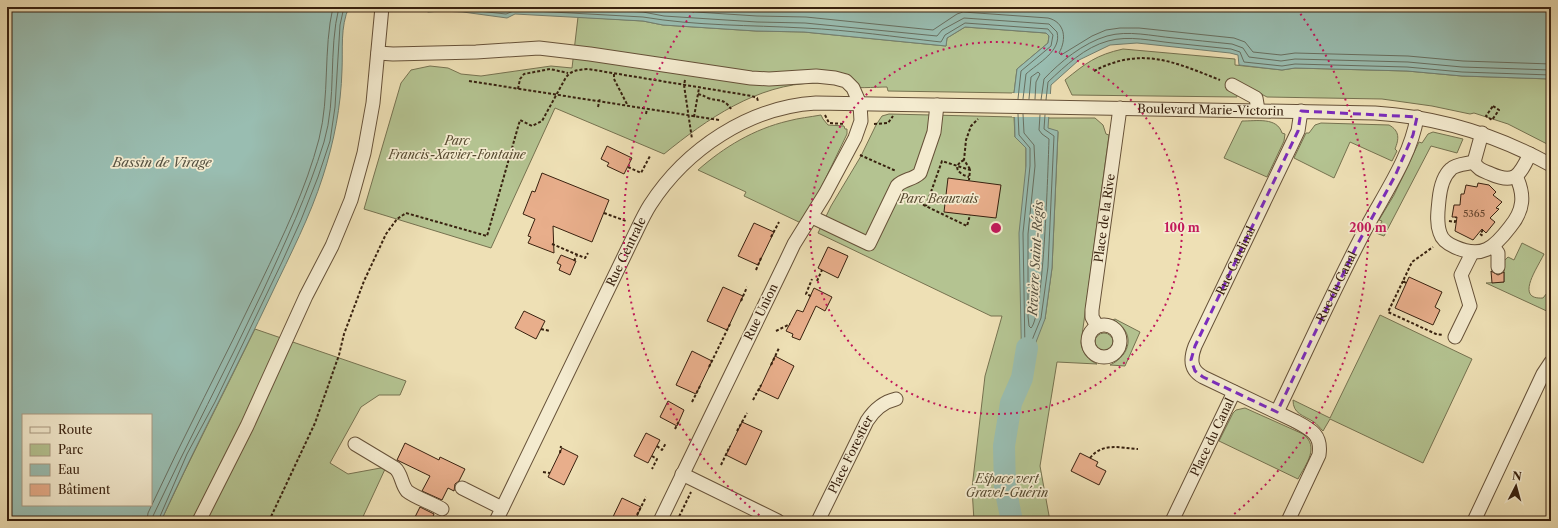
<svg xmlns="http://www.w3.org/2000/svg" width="1558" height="528" font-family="'Libre Caslon Text',serif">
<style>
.green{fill:#b4c391;stroke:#767250}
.water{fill:#99bdb1;stroke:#727f70;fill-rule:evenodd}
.pier{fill:#eee0b5}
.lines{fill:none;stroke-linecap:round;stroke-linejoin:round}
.shore{stroke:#686f60;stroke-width:1}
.river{stroke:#99bdb1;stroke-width:22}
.building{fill:#e8ae8b;stroke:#38210f}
.minor-casing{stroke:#665138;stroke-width:15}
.path{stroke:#38210f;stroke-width:2;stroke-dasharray:3 2;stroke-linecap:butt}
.minor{stroke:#f4ebcf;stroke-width:13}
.marked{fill:none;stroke:#7b2cbf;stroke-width:3;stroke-dasharray:8 5;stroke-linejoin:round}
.ring{fill:none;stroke:#c2185b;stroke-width:2;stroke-dasharray:2 4}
.labels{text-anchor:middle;stroke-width:3.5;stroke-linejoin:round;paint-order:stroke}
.number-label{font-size:10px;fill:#64442e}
.street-label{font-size:12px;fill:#38210f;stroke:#f4ebcf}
.park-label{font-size:12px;font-style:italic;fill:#574a30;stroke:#f4ebcf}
.water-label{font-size:13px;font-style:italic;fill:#555040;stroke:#f4ebcf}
.centre{fill:#c2185b;stroke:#f4ebcf;stroke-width:2}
.ring-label{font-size:12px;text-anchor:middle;font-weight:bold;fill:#c2185b;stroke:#f4ebcf;stroke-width:3.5;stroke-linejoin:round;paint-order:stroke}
</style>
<rect width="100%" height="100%" fill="#eee0b5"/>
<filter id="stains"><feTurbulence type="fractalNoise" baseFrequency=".005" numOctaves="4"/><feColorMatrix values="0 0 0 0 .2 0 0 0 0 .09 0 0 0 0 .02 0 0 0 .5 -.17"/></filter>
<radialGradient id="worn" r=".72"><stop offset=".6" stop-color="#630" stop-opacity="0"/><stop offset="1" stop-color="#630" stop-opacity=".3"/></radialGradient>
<!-- green -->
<path class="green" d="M578,17L643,21L663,25L756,31L804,32L946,46L947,38L965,27L1046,33L1049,36L1048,43L1017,69L1014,93L888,91L887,87C875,87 853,89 842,86C839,85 836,83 833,83C827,82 821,83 815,83C757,84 707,119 664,154L555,108L491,248L364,209L401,83L411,70L430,66L448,68L461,74L481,76L551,66L572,68Z
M1123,49L1235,59V65L1282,70L1295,68L1407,71L1462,76L1551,79V146L1508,124L1474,113L1470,114L1432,106L1382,99L1267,97L1234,80L1237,94V97L1072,95L1065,80C1086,63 1096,55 1123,49Z
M889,114L1014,117L1015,137L1026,148V166L1045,319L1052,268L1058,132L1047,128L1048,118H1095L1103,125L1106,134L1109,135L1081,343C1083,354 1088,360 1097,364L1057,362L1040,466L1050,521H974L972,488L985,376L1002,316H991L818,233L831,206L861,156L876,125L882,116Z
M821,115L823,119L828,125L844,126L845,129H847V134L820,190L801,223L744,196L746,192L698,170C724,147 754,129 788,121C799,118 810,117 821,115Z
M1242,121C1257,121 1277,117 1282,133L1285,134L1284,141L1267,177L1224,158Z
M1321,123L1389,125C1400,131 1399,139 1395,149L1397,151L1392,161L1350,142L1334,178L1294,158L1306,133H1309L1315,125Z
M1433,132L1463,139L1457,153L1431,146L1384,236L1376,233L1382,221L1379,220L1394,195L1419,142L1422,143L1428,134Z
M1522,243L1544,254C1538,267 1514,300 1543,298L1551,288V313L1486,283L1504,282V261L1508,257L1514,260Z
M1380,315L1472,359L1423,463L1330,419L1323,431C1320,428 1317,424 1314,422C1303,415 1293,414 1293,400L1330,418Z
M1115,319L1140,332L1125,366L1110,365C1131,355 1136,332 1113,320Z
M255,329L406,381L400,395H379L361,407L330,463L348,474L386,467L361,521H161C191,456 224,393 255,329Z
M1095 342a9 9 0 1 1 18 0a9 9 0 1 1-18 0Z
M1245,408L1303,434C1320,447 1306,464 1298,479L1219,441L1233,413L1236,410Z"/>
<!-- water -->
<path class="water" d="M7,7H349C340,27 343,49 342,70C341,106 334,142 323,176C310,217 290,255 272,293C236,369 196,444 161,521H7ZM23,415H151V505H23Z
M420,7H1551V79L1462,76L1407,71L1295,68L1282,70L1239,65L1238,55L1230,53L1137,43L1110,45L1079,60L1051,85L1048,128L1058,131L1052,268L1045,319L1022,378L1019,233L1026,166V148L1015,137L1014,93L1017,69L1048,43L1049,36L1046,33L965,27L947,38L946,46L804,32L756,31L663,25L643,21L515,14L507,18L463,12L441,11L428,12Z"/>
<!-- pier -->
<path class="pier" d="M1012,93L1052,94L1050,117H1012Z"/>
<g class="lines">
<!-- shore -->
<path class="shore" d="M441,7L506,14L516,10L643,17C696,26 750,25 804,28C850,30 895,37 941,42L945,35L965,23L1048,29L1053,35L1051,46L1021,71L1018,99
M548,7L643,12L664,16L757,22L805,23L937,36L942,30L964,18L1049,24L1057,32C1062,51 1038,63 1026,74L1023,99
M647,7L665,10L757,16L806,17L933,30L957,14L963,12L1048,18C1065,22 1067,39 1059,53L1061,55L1092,36L1106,30L1120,28H1139L1234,38L1245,42L1253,52L1281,55L1295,53L1408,56L1463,61L1551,64
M1029,99L1031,77L1038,72L1040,74L1036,82L1035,99
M1041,100L1044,79C1060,62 1083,43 1107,36C1128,30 1152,36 1174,38C1193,40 1212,42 1232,44L1243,48L1249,57L1281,61L1295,59L1408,62L1462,67L1551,70
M1046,100L1048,82C1065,66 1085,47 1108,41C1129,35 1152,41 1173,43C1192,45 1212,47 1231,49L1240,52L1244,62L1282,66L1295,64L1407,67L1462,72L1551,75
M1018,114L1019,135L1030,148V166L1023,233L1025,350L1027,351L1028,350L1041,318L1048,267L1054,136L1044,129L1045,115
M1023,114L1024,133L1034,145L1035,166L1028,234V316L1029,326L1031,328C1044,315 1048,167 1049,139L1042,134L1039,130L1040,115
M147,521L148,513C184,435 224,360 261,282C283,236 306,189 319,139C330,96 323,50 333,7
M153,521V516C188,441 227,368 262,293C285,243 308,194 324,142C337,98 328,51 339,7
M158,521L187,454L215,402L282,262L301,220L318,177L330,141L335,107L340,25L344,7"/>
<!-- river -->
<path class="river" d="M1012,521L1005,488L1004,446L1011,403L1022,378L1027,348"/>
</g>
<!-- building -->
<path class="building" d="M607,146L632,158L624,174L607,166L609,163L601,159Z
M542,173L609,200L592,242L553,226L554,253L528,243L531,237L528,236L535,219L523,214L532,191L535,192Z
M948,178L1001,185L996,218L944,212Z
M1478,183L1489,185L1496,192L1493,195L1502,202L1496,208L1499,209L1490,218L1495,222L1486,233L1482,229L1473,240L1455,231L1457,217H1452L1454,205H1460L1461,194H1464L1466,185L1477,187Z
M754,223L774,232L758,265L738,256Z
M828,247L848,256L838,278L818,268Z
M561,255L576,261L570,275L559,270L561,265L557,263Z
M1491,271L1498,275L1504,272V282L1492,283Z
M1409,277L1442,292L1435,307L1440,310L1433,325L1395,308Z
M723,287L743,296L727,330L707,321Z
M814,288L832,297L825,311L816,306L800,340L792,337L793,334L786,331L797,310L803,312Z
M524,311L545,321L536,339L515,328Z
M692,351L712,361L696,394L676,385Z
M775,356L794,366L778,399L759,390Z
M668,401L684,410L677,426L660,417Z
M742,422L762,431L746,465L726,455Z
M646,433L660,440L648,463L634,456Z
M405,443L439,460L440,457L465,469L459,481L455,484L454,491L448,488L442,500L422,491L430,476L397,460Z
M562,448L578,456L564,485L548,477Z
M1080,453L1098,462L1096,466L1106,471L1099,485L1071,471Z
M622,498L641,507L635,521H611Z
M420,507L434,514L431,521H413Z"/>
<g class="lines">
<defs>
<g id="minor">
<path d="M378,53L393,54L476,52L539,48L590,54L751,78L769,79L816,76L835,78L846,81L853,88L860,104L861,121L855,138L825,194L794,244L784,265L660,521"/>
<path d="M1232,85L1256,98L1258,110"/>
<path d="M1482,133L1474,162C1478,170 1484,171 1491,174C1516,185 1520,174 1530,154"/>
<path d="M1474,162C1467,164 1456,164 1451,169C1443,176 1440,190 1439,200C1438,211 1436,222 1440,233C1442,240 1448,244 1455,247C1482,259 1494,248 1510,227C1524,210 1525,195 1516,176"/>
<path d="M812,217L869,244L897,186C903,179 913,180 920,173L934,132L937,105"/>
<path d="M1493,246L1498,253V267"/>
<circle cx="1104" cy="341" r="16"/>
<path id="s1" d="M1097,326L1092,317V310L1120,108"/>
<path d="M1455,337L1470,306L1461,275L1472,253"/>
<path id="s2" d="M1277,412C1306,352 1333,291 1364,232C1382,197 1411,157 1417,117"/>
<path d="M355,444L395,468C402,474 401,484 407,491C414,497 434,504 442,509"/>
<path d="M682,474L778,521"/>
<path d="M462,488L502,508"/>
<path d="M199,521L247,426L306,296L332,246L351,200L364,153L373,103L382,7"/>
<path id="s3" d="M496,521L632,240C638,228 643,216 650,205C686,149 749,107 816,103L1375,113C1439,117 1495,134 1551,165"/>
<path id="s4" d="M818,521L867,421C874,410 883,402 896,399"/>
<path id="s5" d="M1172,521L1234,392"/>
<path id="s6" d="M1288,521L1319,455C1322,435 1312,430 1295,421L1203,377C1190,370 1190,359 1195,346L1298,131L1301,111"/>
<path d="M1474,521L1543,374L1551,362"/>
</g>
</defs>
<!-- minor casing -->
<use href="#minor" class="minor-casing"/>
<!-- path -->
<path class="path" d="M1094,71C1142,46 1174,62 1220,80
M614,74V79L628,106
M685,80L684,85L692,139
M469,81L719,120
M518,89L520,79L524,74L550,69L568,73
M698,94C702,95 704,96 708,98C718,102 723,97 731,109
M1493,106L1499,110L1492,120L1486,116Z
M598,107L600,98
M646,114L647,109
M825,115L829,123L845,124
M694,117L699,88
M874,124L888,123L893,116
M860,155L896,171
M964,160C951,167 959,174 969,177
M628,167L641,173L650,156
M970,169L964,160L966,140L971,126L978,119
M905,196L967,226L970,215
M926,206L942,161L970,170L969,180
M604,213L626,221
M1449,221L1455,222L1456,217
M1483,230L1480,234L1483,236
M771,237L779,222
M552,244L585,258L588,253
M574,261L577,255
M756,270L761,258
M817,281L822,270
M1403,281L1388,312L1436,334L1443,335
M1406,283L1403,281L1412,262L1433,247
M811,296L806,294L812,279
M741,301L747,287
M541,329L550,331
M776,331L790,324
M771,365L779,348
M709,367L730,324
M753,400L761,385
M692,402L701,384
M675,429L679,421
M737,431L747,413
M657,446L662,450L666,443
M560,453L561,446
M652,456L657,459L652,469
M1090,458C1103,442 1119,448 1138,449
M721,465L730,446
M543,472L550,473
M637,515L646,497
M269,521L315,423L339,355L344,334L364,281L386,234L397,219L406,213L487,236L520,120L532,126L542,121L565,79C570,70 578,70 588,69L752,96L757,98L758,101
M677,521L691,492"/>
<!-- minor -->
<use href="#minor" class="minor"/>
</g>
<!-- marked area -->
<path class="marked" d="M1301,111L1417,117L1413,135L1395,176L1357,245L1277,412L1203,377L1195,371L1191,360L1195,346L1298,131Z"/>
<!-- distance rings -->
<g class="ring">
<circle cx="996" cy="228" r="186"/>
<path d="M764 519A372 372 0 0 1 695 9M1297 9A372 372 0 0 1 1228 519"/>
</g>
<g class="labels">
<!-- number labels -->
<g class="number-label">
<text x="1474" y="217">5365</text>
</g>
<!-- street labels -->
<g class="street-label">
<text dy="4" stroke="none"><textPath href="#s3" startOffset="948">Boulevard Marie-Victorin</textPath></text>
<text dy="4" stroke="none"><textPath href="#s1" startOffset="110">Place de la Rive</textPath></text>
<text dy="4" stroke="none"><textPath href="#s3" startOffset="299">Rue Centrale</textPath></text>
<text dy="4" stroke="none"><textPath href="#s6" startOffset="351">Rue Cardinal</textPath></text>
<text dy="4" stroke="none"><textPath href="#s2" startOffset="139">Rue du Canal</textPath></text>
<text transform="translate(761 312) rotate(-64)" y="4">Rue Union</text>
<text dy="4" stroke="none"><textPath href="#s5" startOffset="93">Place du Canal</textPath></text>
<text dy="4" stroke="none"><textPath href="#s4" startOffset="74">Place Forestier</textPath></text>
</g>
<!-- park labels -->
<g class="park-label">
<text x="457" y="145">Parc<tspan x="457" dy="14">Francis-Xavier-Fontaine</tspan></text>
<text x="939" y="203">Parc Beauvais</text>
<text x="1007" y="483">Espace vert<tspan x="1007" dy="14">Gravel-Guérin</tspan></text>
</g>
<!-- water labels -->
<g class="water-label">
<text x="162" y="167">Bassin de Virage</text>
<text transform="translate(1035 258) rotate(-87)" y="5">Rivière Saint-Régis</text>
</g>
</g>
<circle cx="996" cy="228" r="6" class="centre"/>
<g class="ring-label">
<text x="1182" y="232">100 m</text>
<text x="1368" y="232">200 m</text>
</g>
<!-- margin -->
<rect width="1558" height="528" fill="none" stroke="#eee0b5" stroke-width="24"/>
<rect x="8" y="8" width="1542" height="512" fill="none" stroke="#38210f" stroke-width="2"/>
<rect x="12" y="12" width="1534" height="504" fill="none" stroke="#38210f"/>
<!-- legend -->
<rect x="22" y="414" width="130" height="92" fill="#f4ebcf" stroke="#a99a82"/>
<rect x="30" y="427" width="20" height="6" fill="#f4ebcf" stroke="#a99a82"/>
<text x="58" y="434" font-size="12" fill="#38210f">Route</text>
<rect x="30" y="444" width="20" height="12" fill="#b4c391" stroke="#a99a82"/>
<text x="58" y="454" font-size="12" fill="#38210f">Parc</text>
<rect x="30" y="464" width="20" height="12" fill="#99bdb1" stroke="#a99a82"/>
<text x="58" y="474" font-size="12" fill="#38210f">Eau</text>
<rect x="30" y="484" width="20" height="12" fill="#e8ae8b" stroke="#a99a82"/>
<text x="58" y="494" font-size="12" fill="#38210f">Bâtiment</text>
<!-- north arrow -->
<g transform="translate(1516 486) rotate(6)" stroke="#f4ebcf" stroke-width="3" paint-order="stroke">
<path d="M0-3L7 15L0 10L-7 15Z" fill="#38210f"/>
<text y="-6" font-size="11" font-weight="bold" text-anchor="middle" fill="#38210f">N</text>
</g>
<rect width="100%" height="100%" filter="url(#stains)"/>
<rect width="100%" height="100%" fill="url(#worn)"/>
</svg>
